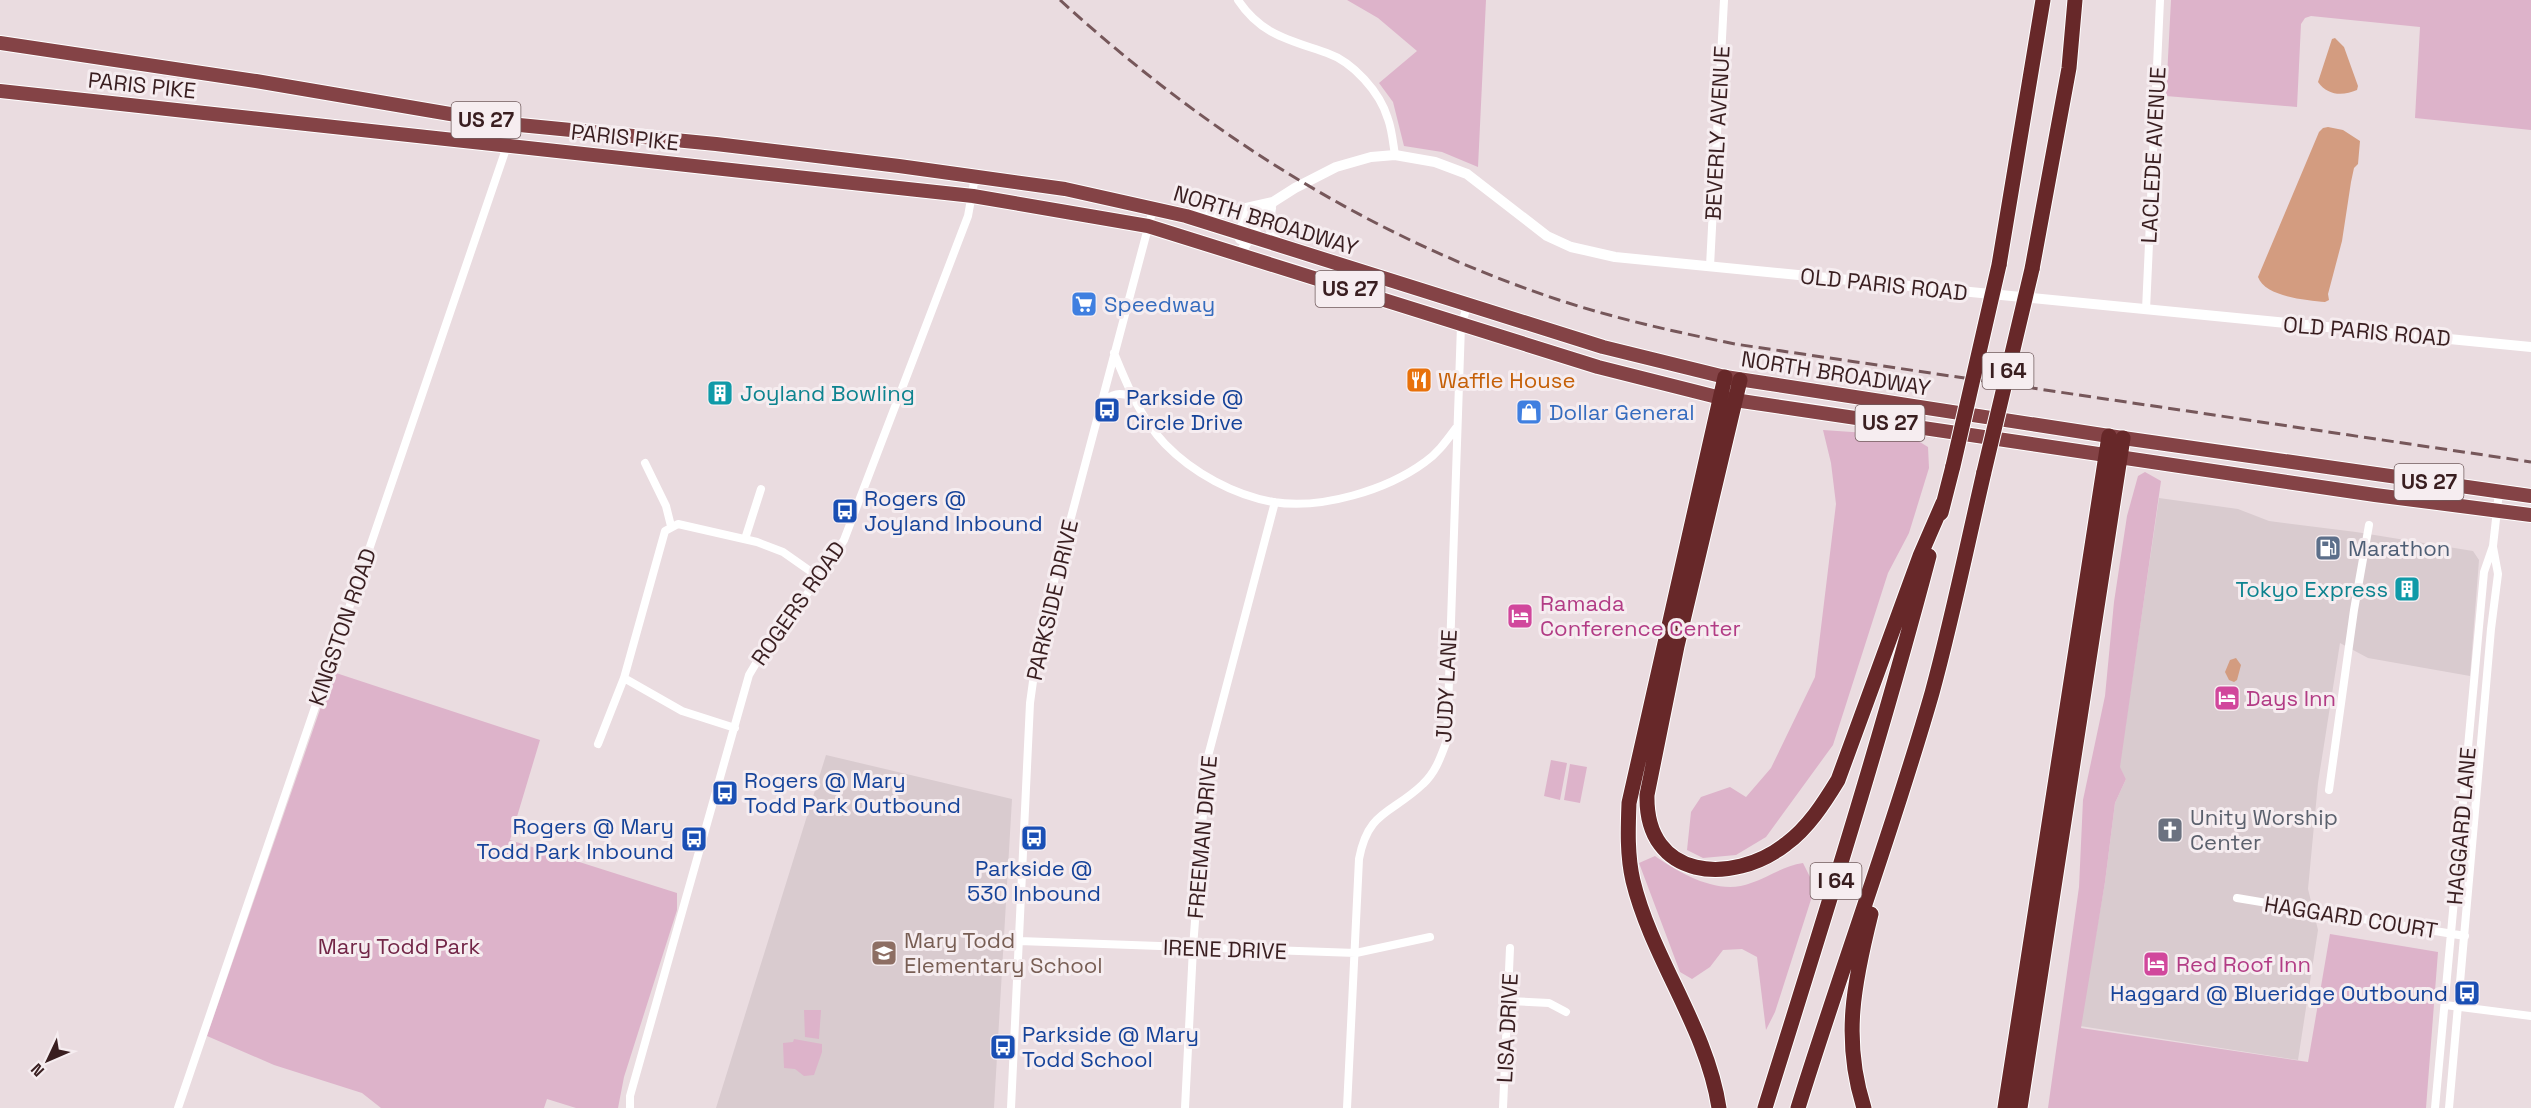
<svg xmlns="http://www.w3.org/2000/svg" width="2531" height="1108" font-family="'Space Grotesk',sans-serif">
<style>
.built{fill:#d9cbcf}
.green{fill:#ddb3ca}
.water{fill:#d39c80}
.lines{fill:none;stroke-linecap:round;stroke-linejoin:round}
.trunk-casing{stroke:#fff;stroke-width:16}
.motorway-casing{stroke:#fff;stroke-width:17}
.minor{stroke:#fff;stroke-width:8}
.tertiary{stroke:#fff;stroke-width:10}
.trunk{stroke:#844346;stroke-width:14}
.motorway{stroke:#672829;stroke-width:15}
.rail{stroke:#76575a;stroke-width:3;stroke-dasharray:12 6;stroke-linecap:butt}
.motorway-bridge-casing{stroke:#fff;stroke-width:17;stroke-linecap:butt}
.motorway-bridge{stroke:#672829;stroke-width:15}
.labels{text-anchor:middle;stroke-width:6;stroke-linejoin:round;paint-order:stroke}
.shield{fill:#f6edf0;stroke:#725c5e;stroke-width:1.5}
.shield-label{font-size:21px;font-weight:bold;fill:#391e20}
.street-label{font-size:22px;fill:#391e20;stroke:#f6edf0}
.shop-label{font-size:22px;fill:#366cbe;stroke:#f6edf0;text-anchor:start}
.food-label{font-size:22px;fill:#c56008;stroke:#f6edf0;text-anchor:start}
.culture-label{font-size:22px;fill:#0d838f;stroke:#f6edf0;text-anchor:start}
.transit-label{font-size:22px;fill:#164399;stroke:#f6edf0;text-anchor:start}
.service-label{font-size:22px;fill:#4e5e75;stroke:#f6edf0;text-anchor:start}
.hotel-label{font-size:22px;fill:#b23c85;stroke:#f6edf0;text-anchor:start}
.worship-label{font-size:22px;fill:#5b616d;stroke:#f6edf0;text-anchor:start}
.education-label{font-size:22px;fill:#785e54;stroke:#f6edf0;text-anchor:start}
.park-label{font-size:22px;fill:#722647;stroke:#f6edf0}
</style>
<rect width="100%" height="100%" fill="#eadce0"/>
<!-- built -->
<path class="built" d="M2159,498L2238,509L2269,521L2356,532L2473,551L2479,560L2470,676L2368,658L2340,643L2318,783L2308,889L2318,930L2298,1060L2080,1026L2105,882L2115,803L2126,779L2120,768V762Z
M826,755L1012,799L994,1108H716Z"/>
<!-- green -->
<path class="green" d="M1347,0H1486L1478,167L1442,152L1404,146L1393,102L1379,83L1417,51L1378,18Z
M2171,0H2531V130L2415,118L2420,27L2311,16L2305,18L2301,24L2297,107L2166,96Z
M1823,430L1910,436L1928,447L1929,468L1909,533L1888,573L1833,745L1766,837L1736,855L1703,858L1687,850L1691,812L1701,797L1730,787L1746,797L1771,768L1815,677L1836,504L1831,463Z
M2145,472L2161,481L2120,767L2126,779L2115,803L2105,882L2081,1028L2308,1062L2330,934L2438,952L2426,1108H2048L2079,887L2083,800L2105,696L2114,602L2127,516L2138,476Z
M333,672L540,740L510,840L677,893V910L624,1077L618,1108H576L547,1099L544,1108H381L362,1093L274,1065L207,1036Z
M1551,760L1567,763L1560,800L1544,796Z
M1570,764L1587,767L1580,803L1564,800Z
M1655,856C1681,874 1719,896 1751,883C1769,877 1783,866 1803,863L1815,887L1775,1012L1766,1030L1757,957L1742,949L1723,950L1710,967L1692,979L1680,972L1639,863Z
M804,1010H821L819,1039L805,1037Z
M794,1039L822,1044V1052L814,1075L804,1076L795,1069L784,1068L783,1043L793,1042Z"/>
<!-- water -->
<path class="water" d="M2335,38L2344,47L2358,86L2357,90C2343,96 2328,96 2318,82L2332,39Z
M2328,127L2343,130L2360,141L2358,164L2354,168L2351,182L2342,241L2328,294L2329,300L2325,302C2307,300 2265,297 2258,277L2319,132L2323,128Z
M2236,658L2241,665L2237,680L2234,682L2229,680L2225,672L2230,660Z"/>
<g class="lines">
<defs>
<path id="trunk" d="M0,43L256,81L509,124L716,144L899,166L1065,189L1186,216L1603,347L1725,377L2109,436L2531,496
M0,91L973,196L1148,226L1598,367L1721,398L2375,495L2531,515"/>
<path id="motorway" d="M1999,265L2043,0
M2032,269L2069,68L2075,0
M1740,380L1677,646L1647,795C1645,880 1732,886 1786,844C1808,828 1824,803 1838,780L1920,556L1943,503
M1941,513L1953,466
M1719,1108C1707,1028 1652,959 1633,881C1627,855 1628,829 1629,803L1725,377
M1765,1108C1822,925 1880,742 1929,556
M1798,1108C1841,969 1892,833 1932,693C1952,620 1967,546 1984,472
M1864,1108C1842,1039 1854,982 1871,914
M2005,1108L2109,436
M2020,1108L2123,438"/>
</defs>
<!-- trunk casing -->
<use href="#trunk" class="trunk-casing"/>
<!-- motorway casing -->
<use href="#motorway" class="motorway-casing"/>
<!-- minor -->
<path class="minor" d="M1238,0C1261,35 1290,40 1327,53C1353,62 1380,92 1388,119C1392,130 1393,143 1395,155
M1710,266L1724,0
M2146,310L2160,0
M1114,353C1127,385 1141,419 1165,444C1193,473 1234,495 1273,502C1321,510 1387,490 1425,462C1438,453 1447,440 1456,428
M1101,403C1112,393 1120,392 1133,397
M645,463L666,506L671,526
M745,539L761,489
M624,678L682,711L735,728
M598,744L624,678L665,531L678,524L757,542L783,552L820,578
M2329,790L2354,610L2369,525
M2237,898L2465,936
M1019,941L1356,953L1430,937
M1509,1001L1549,1003L1566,1012
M2445,1005L2531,1016
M178,1108L507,146
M630,1108V1096L749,675L771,638L820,578L844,540L968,216L975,177
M1011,1108L1030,703L1039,638L1153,209
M1185,1108L1193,948L1207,760L1275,502
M1347,1108L1359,859C1368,810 1392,814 1423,784C1436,772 1441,756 1447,740L1461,325L1468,304
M1503,1108L1510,948
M2435,1108L2484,572L2493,546L2499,492
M2449,1108L2491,629L2498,574L2493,547"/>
<!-- tertiary -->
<path class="tertiary" d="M1271,208C1268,224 1269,231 1279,244
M1189,215L1224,213L1273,202L1295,188L1336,167L1371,157L1395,155L1435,162L1467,174L1547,236L1571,247L1615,257L2531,347
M1240,239L1244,219L1253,207
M1240,253L1273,202"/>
<!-- trunk -->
<use href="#trunk" class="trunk"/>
<!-- motorway -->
<use href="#motorway" class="motorway"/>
<!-- rail -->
<path class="rail" d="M1060,0C1207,134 1369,237 1559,300C1617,319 1676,332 1735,344L2531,462"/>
<defs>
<path id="motorway-bridge" d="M1953,466L1999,265
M1984,472L2032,269"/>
</defs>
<!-- motorway-bridge casing -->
<use href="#motorway-bridge" class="motorway-bridge-casing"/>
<!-- motorway-bridge -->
<use href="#motorway-bridge" class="motorway-bridge"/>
</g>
<!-- icons -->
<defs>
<symbol id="supermarket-square" viewBox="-11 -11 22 22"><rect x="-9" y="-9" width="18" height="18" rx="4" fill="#3f7fe0" stroke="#f6edf0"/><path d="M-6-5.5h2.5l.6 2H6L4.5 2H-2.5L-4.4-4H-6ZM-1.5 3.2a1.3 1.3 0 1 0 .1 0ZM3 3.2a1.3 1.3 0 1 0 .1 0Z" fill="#fff"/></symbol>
<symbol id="restaurant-square" viewBox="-11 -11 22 22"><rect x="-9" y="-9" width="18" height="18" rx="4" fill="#e8710a" stroke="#f6edf0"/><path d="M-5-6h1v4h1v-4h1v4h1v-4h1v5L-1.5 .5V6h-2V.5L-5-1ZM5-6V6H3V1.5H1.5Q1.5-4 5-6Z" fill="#fff"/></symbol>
<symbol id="building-square" viewBox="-11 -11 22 22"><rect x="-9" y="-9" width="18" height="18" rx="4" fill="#0f9aa8" stroke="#f6edf0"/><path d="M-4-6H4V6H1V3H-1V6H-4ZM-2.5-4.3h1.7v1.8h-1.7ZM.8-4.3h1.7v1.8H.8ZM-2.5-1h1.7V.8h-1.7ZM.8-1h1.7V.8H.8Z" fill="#fff"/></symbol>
<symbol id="bus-square" viewBox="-11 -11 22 22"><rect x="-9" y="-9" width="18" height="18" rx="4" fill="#1a4fb4" stroke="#f6edf0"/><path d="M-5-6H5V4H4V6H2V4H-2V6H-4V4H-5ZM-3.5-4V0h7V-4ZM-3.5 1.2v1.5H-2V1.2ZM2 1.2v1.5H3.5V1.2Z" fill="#fff"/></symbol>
<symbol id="shop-square" viewBox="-11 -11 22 22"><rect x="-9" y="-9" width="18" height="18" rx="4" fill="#3f7fe0" stroke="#f6edf0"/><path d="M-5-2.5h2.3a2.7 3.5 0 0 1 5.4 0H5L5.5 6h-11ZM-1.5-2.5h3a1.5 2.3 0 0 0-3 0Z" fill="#fff"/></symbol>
<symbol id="fuel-square" viewBox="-11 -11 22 22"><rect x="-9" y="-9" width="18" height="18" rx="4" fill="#5c6f8a" stroke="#f6edf0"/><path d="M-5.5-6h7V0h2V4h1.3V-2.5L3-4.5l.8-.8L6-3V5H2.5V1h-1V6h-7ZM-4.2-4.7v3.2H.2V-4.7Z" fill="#fff"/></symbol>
<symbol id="hotel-square" viewBox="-11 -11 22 22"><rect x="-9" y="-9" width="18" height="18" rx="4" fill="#d1479c" stroke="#f6edf0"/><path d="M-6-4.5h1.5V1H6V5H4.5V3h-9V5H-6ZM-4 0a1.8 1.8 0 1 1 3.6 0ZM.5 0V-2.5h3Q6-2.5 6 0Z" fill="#fff"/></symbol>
<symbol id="church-square" viewBox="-11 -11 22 22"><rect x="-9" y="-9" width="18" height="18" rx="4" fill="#6b7280" stroke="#f6edf0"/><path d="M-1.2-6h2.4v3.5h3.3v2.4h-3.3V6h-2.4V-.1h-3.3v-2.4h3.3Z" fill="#fff"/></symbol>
<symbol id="school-square" viewBox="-11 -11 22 22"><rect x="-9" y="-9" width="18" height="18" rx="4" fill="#8d6e63" stroke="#f6edf0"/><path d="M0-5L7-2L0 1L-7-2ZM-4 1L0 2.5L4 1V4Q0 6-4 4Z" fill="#fff"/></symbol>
</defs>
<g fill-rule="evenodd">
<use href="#supermarket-square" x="1069" y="289" width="30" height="30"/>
<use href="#restaurant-square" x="1404" y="365" width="30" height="30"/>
<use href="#building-square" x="705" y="378" width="30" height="30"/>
<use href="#bus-square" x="1092" y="395" width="30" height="30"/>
<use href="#shop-square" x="1514" y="397" width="30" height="30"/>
<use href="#bus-square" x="830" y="496" width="30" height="30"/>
<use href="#fuel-square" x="2313" y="533" width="30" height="30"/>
<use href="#building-square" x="2392" y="574" width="30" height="30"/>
<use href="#hotel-square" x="1505" y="601" width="30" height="30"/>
<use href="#hotel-square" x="2212" y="683" width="30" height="30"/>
<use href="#bus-square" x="710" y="778" width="30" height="30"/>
<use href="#church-square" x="2155" y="815" width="30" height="30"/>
<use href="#bus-square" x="1019" y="823" width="30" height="30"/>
<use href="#bus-square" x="679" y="824" width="30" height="30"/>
<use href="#school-square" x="869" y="938" width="30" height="30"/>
<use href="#hotel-square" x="2141" y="949" width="30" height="30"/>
<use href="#bus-square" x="2452" y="978" width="30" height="30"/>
<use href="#bus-square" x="988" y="1032" width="30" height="30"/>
</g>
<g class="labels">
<!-- shield labels -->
<g class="shield">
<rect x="451.5" y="102" width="69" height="36" rx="4.5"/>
<rect x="1315.5" y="271" width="69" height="36" rx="4.5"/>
<rect x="1982.5" y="353" width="51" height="36" rx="4.5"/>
<rect x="1855.5" y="405" width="69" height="36" rx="4.5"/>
<rect x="2394.5" y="464" width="69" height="36" rx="4.5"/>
<rect x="1810.5" y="863" width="51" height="36" rx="4.5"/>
</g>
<g class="shield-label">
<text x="486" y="127">US 27</text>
<text x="1350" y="296">US 27</text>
<text x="2008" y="378">I 64</text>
<text x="1890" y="430">US 27</text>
<text x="2429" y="489">US 27</text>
<text x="1836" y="888">I 64</text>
</g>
<!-- street labels -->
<g class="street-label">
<text transform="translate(142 85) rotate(6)" y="8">PARIS PIKE</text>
<text transform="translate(1717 133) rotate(-87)" y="8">BEVERLY AVENUE</text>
<text transform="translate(625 137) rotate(6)" y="8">PARIS PIKE</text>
<text transform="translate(2153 155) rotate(-87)" y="8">LACLEDE AVENUE</text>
<text transform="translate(1266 220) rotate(17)" y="8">NORTH BROADWAY</text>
<text transform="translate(1884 284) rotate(6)" y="8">OLD PARIS ROAD</text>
<text transform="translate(2367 331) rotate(5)" y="8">OLD PARIS ROAD</text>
<text transform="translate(1836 373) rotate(9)" y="8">NORTH BROADWAY</text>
<text transform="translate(1052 600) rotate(-77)" y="8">PARKSIDE DRIVE</text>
<text transform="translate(798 603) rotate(-55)" y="8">ROGERS ROAD</text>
<text transform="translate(342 627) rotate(-71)" y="8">KINGSTON ROAD</text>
<text transform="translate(1446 686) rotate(-87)" y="8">JUDY LANE</text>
<text transform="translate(2461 826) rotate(-85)" y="8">HAGGARD LANE</text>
<text transform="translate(1202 837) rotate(-85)" y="8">FREEMAN DRIVE</text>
<text transform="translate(2351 917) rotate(9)" y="8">HAGGARD COURT</text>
<text transform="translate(1225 949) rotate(2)" y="8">IRENE DRIVE</text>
<text transform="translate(1507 1028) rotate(-87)" y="8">LISA DRIVE</text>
</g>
<!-- shop labels -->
<g class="shop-label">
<text x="1104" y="312">Speedway</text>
<text x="1549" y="420">Dollar General</text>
</g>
<!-- food labels -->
<g class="food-label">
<text x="1438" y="388">Waffle House</text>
</g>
<!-- culture labels -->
<g class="culture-label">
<text x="740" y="401">Joyland Bowling</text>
<text x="2388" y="597" text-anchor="end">Tokyo Express</text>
</g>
<!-- transit labels -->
<g class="transit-label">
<text x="1126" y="405">Parkside @<tspan x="1126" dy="25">Circle Drive</tspan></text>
<text x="864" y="506">Rogers @<tspan x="864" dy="25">Joyland Inbound</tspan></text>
<text x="744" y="788">Rogers @ Mary<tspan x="744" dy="25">Todd Park Outbound</tspan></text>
<text x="674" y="834" text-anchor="end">Rogers @ Mary<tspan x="674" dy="25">Todd Park Inbound</tspan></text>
<text x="1034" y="876" text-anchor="middle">Parkside @<tspan x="1034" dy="25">530 Inbound</tspan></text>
<text x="2448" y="1001" text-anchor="end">Haggard @ Blueridge Outbound</text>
<text x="1022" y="1042">Parkside @ Mary<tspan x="1022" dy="25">Todd School</tspan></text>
</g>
<!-- service labels -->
<g class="service-label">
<text x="2348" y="556">Marathon</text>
</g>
<!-- hotel labels -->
<g class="hotel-label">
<text x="1540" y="611">Ramada<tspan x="1540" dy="25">Conference Center</tspan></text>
<text x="2246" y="706">Days Inn</text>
<text x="2176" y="972">Red Roof Inn</text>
</g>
<!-- worship labels -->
<g class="worship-label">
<text x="2190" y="825">Unity Worship<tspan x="2190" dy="25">Center</tspan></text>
</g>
<!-- education labels -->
<g class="education-label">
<text x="904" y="948">Mary Todd<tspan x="904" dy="25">Elementary School</tspan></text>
</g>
<!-- park labels -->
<g class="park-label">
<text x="399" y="954">Mary Todd Park</text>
</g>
</g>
<!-- north arrow -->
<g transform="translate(48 1060) rotate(226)" stroke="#f6edf0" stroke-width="4.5" paint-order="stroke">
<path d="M0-4.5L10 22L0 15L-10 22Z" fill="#391e20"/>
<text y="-9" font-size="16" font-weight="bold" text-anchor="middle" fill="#391e20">N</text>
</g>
</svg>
